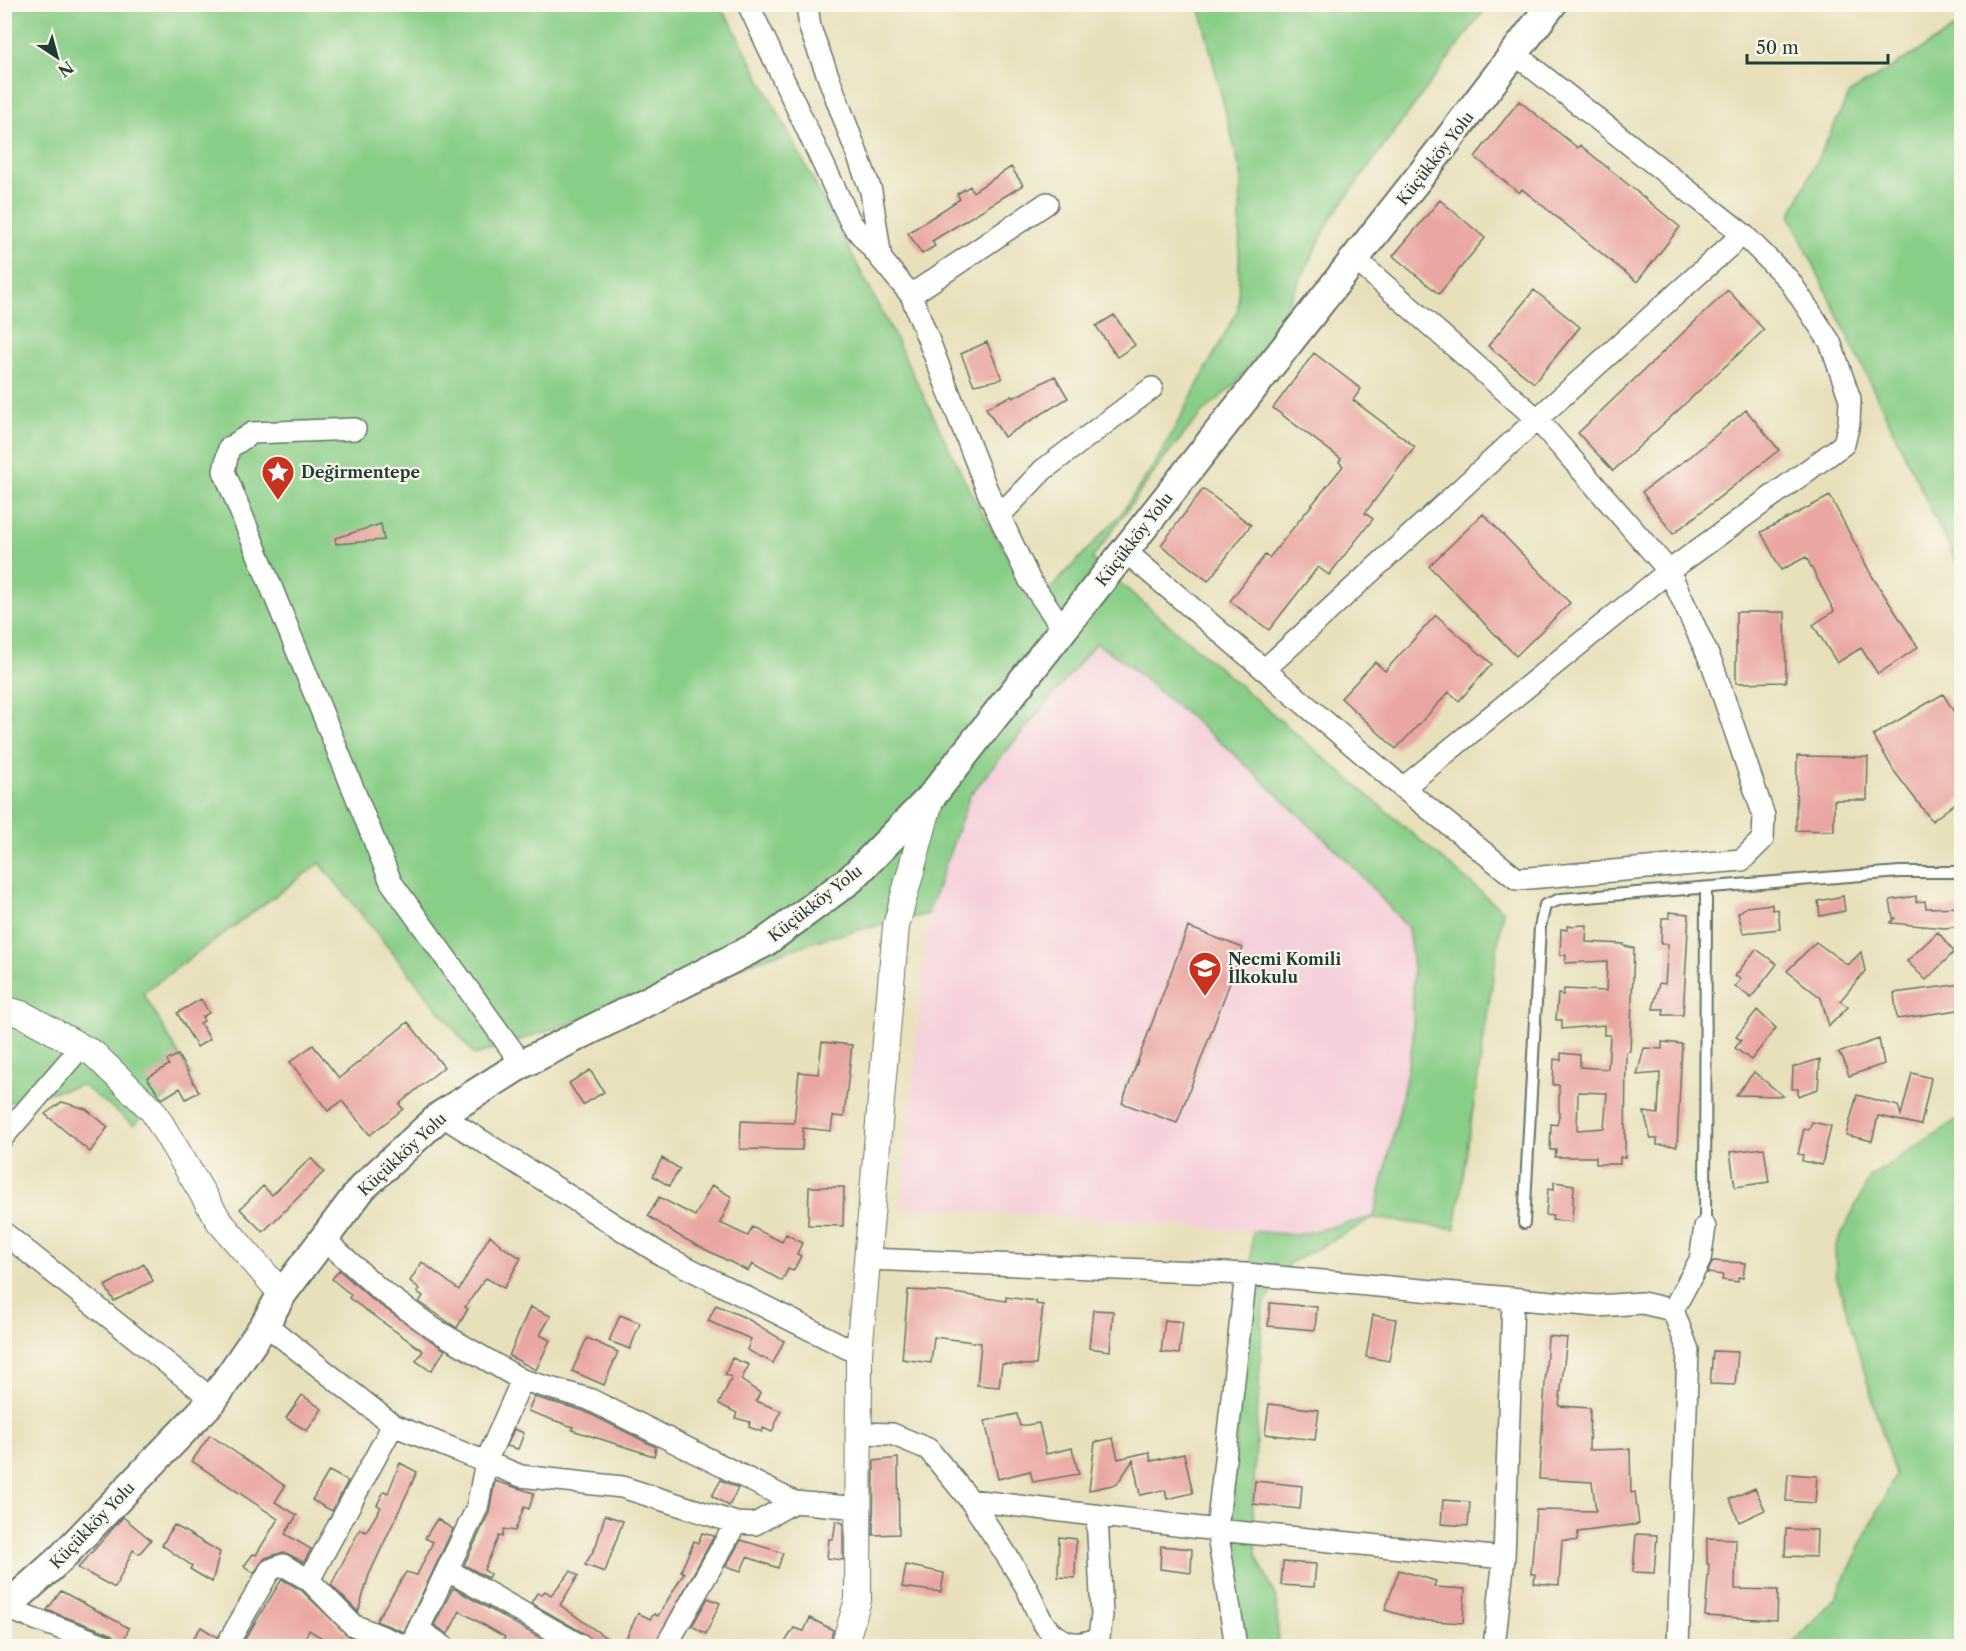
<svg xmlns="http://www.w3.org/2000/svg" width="1966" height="1651" font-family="'Libre Caslon Text',serif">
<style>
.built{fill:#f5cfda}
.green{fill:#89ce87;stroke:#54865e;stroke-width:1.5}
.building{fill:#eaa6a2;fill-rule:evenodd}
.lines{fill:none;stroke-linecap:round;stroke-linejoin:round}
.service-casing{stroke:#657663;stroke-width:14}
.pedestrian-casing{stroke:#657663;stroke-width:18}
.minor-casing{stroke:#657663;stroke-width:24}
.tertiary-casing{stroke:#657663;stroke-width:28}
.secondary-casing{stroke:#657663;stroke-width:32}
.service{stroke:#fff;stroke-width:10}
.pedestrian{stroke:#fff;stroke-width:15}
.minor{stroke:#fff;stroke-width:21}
.tertiary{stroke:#fff;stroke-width:26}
.secondary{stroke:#fff;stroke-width:28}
.labels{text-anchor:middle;stroke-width:4.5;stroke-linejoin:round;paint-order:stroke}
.street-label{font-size:16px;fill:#1f3d34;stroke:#fbf7ec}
.poi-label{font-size:16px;font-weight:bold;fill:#1f3d34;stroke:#fbf7ec;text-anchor:start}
</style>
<rect width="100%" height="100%" fill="#fbf7ec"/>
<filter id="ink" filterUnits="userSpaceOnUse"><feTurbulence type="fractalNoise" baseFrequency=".0167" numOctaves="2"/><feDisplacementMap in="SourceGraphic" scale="12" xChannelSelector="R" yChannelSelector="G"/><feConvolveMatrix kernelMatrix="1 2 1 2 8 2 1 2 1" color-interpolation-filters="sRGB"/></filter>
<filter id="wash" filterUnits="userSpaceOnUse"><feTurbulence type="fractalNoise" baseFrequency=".008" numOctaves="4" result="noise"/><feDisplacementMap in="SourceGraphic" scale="24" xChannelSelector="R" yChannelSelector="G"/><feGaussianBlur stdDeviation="1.35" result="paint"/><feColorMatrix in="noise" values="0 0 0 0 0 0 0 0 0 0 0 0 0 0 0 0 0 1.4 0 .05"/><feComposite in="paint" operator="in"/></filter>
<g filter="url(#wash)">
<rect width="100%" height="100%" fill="#e8e0bb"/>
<!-- built -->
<path class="built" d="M1135,595L1503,911L1455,1229L1374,1218L1296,1235L1074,1217L901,1207L928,914L970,795Z"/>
<!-- green -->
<path class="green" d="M4,5H717L730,21L893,333L972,495L1036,604L1120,515L1158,459L1238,309L1241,174L1199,5H1488L1331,218L1270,340L1232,387L1202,413L1166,456L1092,559L1503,911L1455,1229L1374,1218L1290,1263L1263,1306L1253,1504L1256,1554L1277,1601L1278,1646H1247L1228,1550L1253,1231L1296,1235L1374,1217L1399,1112L1413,1041V966L1408,928L1347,860L1233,753L1119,658L1096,643L970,795L928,914L825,938L475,1055L320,863L143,993L191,1075L134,1125L82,1085L5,1103Z
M1958,26L1962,30L1961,572L1790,216L1850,93Z
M1961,1117V1646H1790L1835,1598L1895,1476L1836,1275L1835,1247L1870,1177Z"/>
<g id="blocks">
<!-- building -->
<path class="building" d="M1519,101L1578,148L1580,145L1680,227L1637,282L1522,189L1519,193L1475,157Z
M1011,167L1023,185L932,241L935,246L922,254L908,233L960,199L957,194L970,186L973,192Z
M1440,200L1485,238L1439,294L1393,256Z
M1534,290L1580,327L1534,383L1488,346Z
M1728,290L1764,330L1613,471L1578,433Z
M1114,315L1135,345L1117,357L1096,326Z
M987,342L1002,379L974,385L961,354Z
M1314,353L1361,389L1353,400L1415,447L1365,513L1373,519L1329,575L1318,567L1269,630L1230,601L1265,555L1269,558L1343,466L1339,462L1341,459L1273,408Z
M1055,376L1068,398L1004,437L986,408L1011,396L1013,398Z
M1746,410L1779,450L1673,534L1642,492L1691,456Z
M1203,489L1251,525L1208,581L1161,545Z
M1830,496L1872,576L1918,647L1878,674L1861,648L1837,663L1813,625L1834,611L1806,557L1781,570L1761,532Z
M1483,514L1570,603L1516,656L1429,566Z
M381,524L384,540L336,544L335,538Z
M1736,612H1785L1786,682L1736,683Z
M1436,615L1492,664L1459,701L1449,692L1396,749L1341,698L1375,662L1385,671Z
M1943,694L1962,725V798L1932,821L1894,771L1873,735Z
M1797,756L1868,757L1867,800H1834V831L1796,830Z
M1843,896L1845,911L1820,916L1818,901Z
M1916,896V902L1925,901L1926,908L1962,907V926L1945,928L1890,923L1895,918H1893L1890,900Z
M1772,904V910L1778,909L1780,929L1743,933L1738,913L1747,907Z
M1669,912L1689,914L1683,1015H1663L1664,1009H1653L1659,983L1665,984L1668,944H1661L1662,918H1669Z
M1587,925L1586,942L1624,944V946L1634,948L1630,1051L1626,1052L1625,1158L1620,1157V1164H1596V1157H1555L1556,1150H1550L1551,1124L1557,1125L1559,1116V1085H1553L1554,1059L1561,1060V1053L1580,1055V1067L1608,1069L1610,1035H1604V1025L1562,1029V1020H1556L1558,994L1563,995L1564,989L1606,991L1607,961L1565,963L1566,955H1560L1561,929L1567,930V926ZM1578,1092L1607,1093L1604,1128L1577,1130Z
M1188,927L1243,948L1177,1123L1122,1103Z
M1938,932L1954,952L1926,980L1907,961Z
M1816,942L1848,965L1861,952L1865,971L1840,1001L1848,1007L1829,1026L1821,998L1787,971Z
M1756,949L1777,964L1751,998L1735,986L1741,979L1735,976Z
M1962,984V1004L1958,1005V1010L1897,1019L1894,993Z
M201,999L209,1013L202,1017L204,1021L200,1023L210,1039L197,1047L177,1013Z
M1757,1010L1776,1028L1751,1060L1735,1048L1741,1040L1736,1037Z
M408,1022L444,1067L399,1104L403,1109L370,1135L342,1101L328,1111L290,1062L313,1045L339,1078Z
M1879,1039L1884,1064L1849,1076L1843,1058L1838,1053Z
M822,1042L852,1045L844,1117L833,1116L831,1131L803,1128L802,1150L740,1149L741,1121L794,1123L799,1072L818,1074Z
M1662,1042L1682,1044L1677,1146L1657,1145V1139H1651L1644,1112L1658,1114L1660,1073L1637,1075L1644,1048L1662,1049Z
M178,1055L199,1092L186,1099L180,1088L162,1099L147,1078L169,1065L167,1060Z
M1820,1059L1818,1089L1798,1096V1089H1792L1793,1067Z
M590,1070L604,1092L583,1105L569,1083Z
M1754,1072L1783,1096L1736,1095Z
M1912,1073L1931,1078L1921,1125L1878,1116L1872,1141L1846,1135L1857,1095L1898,1106L1901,1115Z
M62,1102L86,1109L108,1127L90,1152L45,1114Z
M1812,1122L1831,1126L1822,1165L1802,1161L1803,1155L1798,1154L1804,1129L1809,1130Z
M1764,1148L1769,1182L1735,1187L1730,1152Z
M311,1158L324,1172L263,1232L240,1209L263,1186L272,1195Z
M662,1158L680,1169L669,1186L653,1176Z
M1554,1182L1574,1185L1572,1222L1552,1220L1553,1216L1546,1215L1548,1189L1554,1190Z
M712,1185L732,1197L720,1223L748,1236L752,1227L782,1242L786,1234L802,1243L797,1254L801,1256L793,1271L788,1269L782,1281L752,1264L748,1271L681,1237L648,1216L659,1197L695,1216Z
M809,1187H844L843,1226L808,1225Z
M490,1235L503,1247L521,1258L504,1288L486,1278L465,1307L468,1309L457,1328L419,1302L423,1296L417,1292L420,1289L410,1281L422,1262L459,1290Z
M1713,1261L1745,1263L1743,1278L1738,1277V1282L1722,1280L1723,1275L1707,1273Z
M144,1264L153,1281L114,1301L105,1286Z
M339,1270L370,1298L445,1350L431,1371L416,1361L423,1351L349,1298L351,1295L332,1279Z
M908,1290L947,1292L1006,1301V1297L1036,1301V1304L1043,1305L1036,1365L1002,1364L999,1387L977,1385L981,1343L934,1337L931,1363L902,1359Z
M1270,1303L1317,1307L1315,1330L1268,1326Z
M716,1305L746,1318L784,1341L773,1363L747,1350L751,1339L708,1321Z
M530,1307L551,1316L540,1335L550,1340L536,1370L509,1356Z
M1093,1310L1113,1311L1110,1351L1089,1348Z
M620,1315L640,1323L630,1349L609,1341Z
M1373,1315L1396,1319L1389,1361L1366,1357Z
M1165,1320L1183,1322L1179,1354L1161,1352Z
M1548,1336L1567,1338L1559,1406L1590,1408L1589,1450L1630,1449L1631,1493L1635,1492L1639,1524L1578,1532L1577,1541L1562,1540L1559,1585L1534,1583L1535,1574H1531L1536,1510L1596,1511L1592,1482L1539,1479Z
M587,1338L618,1352L604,1385L572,1371Z
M1713,1351L1738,1352L1735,1385L1710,1384Z
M732,1358L749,1365L741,1380L760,1393L756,1401L781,1411L772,1432L763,1428L762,1432L749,1427L750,1422L735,1418L737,1413L719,1404L732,1377L725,1375Z
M302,1395L322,1409L307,1431L286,1418Z
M534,1397L584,1411L656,1447L654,1456L572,1430L573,1427L528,1411Z
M1269,1404L1319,1410L1315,1440L1265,1434Z
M1017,1414L1020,1426L1039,1423L1046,1454L1072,1448L1079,1474L1033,1482L1030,1471L998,1479L985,1421Z
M514,1429L524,1433L518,1449L507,1446Z
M210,1435L285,1486L275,1502L297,1515L285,1534L311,1549L304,1562L284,1552L265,1558L254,1573L244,1566L253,1554L256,1555L278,1519L192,1461Z
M1113,1438L1118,1459L1149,1452L1151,1461L1184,1454L1193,1493L1167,1499L1165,1490L1140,1495L1133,1460L1117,1484L1089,1490L1095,1442Z
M898,1458L899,1534L873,1535L874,1461Z
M400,1463L417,1472L369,1575L358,1612L331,1585L360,1529L366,1532L381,1507L377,1505L384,1491L388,1493Z
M329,1471L348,1481L332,1511L312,1500Z
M1788,1474L1817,1476L1815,1503L1786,1501Z
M721,1480L738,1488L729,1506L712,1496Z
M495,1481L534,1493L529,1509L524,1507L515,1531L504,1529L502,1537L499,1536L484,1570L490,1574L488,1578L464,1565L489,1513Z
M1255,1481L1302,1486L1300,1509L1253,1504Z
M1755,1488L1765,1510L1739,1522L1730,1499Z
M1443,1500L1470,1502L1468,1526L1441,1524Z
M605,1515L623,1521L605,1572L585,1565L596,1546Z
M123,1517L151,1540L139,1554L133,1550L115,1588L78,1568Z
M437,1519L453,1529L404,1632L376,1621L406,1572L417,1575L433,1542L425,1538Z
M836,1521L843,1523V1560L827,1558L829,1539H833Z
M174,1525L220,1552L212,1582L190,1569L192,1566L162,1545Z
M1786,1529L1817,1530L1816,1557L1785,1556Z
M702,1533L714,1536L653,1647H622L638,1613L650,1619L654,1614L658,1616L684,1573L681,1571L694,1541L698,1543Z
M1636,1534L1657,1535L1654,1573L1633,1572Z
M1059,1537L1076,1539L1075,1578L1058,1577Z
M1707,1538L1736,1539L1735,1589L1778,1590L1777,1620L1705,1616L1709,1564H1707Z
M741,1540L783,1553L778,1568L747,1557L741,1571L726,1566Z
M1161,1546L1192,1549L1191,1573L1160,1569Z
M1283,1562L1316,1564L1314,1587L1281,1585Z
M906,1565L944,1573L941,1592L902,1587Z
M1399,1570L1436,1581L1434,1587L1465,1589L1463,1623L1418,1620L1385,1610Z
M571,1571L578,1576L560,1605L619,1647H594L587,1635L531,1603L537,1593L542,1594L545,1591L551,1595Z
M282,1579L301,1590L350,1637L347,1647H337L309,1630L300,1647H240Z
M453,1588L556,1647H500L505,1637L460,1611L448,1634L434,1625Z
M61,1591L129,1628L122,1645L111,1634L47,1610Z
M708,1598L720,1603L706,1634L692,1626Z
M810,1618L833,1630L829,1647H782L794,1628L804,1631Z
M201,1627L217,1637L213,1647H187Z"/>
</g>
</g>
<g filter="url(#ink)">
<use href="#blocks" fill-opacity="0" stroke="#657663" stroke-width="1.5"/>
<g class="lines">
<defs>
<path id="service" d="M1524,1223L1540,927L1545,905L1561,899L1900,872H1962
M1705,1227L1706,888"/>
<path id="pedestrian" d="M420,1627L448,1646"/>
<path id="minor" d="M748,4L851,223L911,295L987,490L1030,581L1063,629
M807,4L810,28L871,191L881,259
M911,295L1047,203
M355,429L252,433L229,448L224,471L391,882L522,1064
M1000,515L1043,470L1152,388
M1125,551L1403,788L1517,879L1742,860L1763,839L1764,816L1713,666L1669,571L1537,419L1355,259
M1264,670L1537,419L1743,234
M1403,788L1669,571L1844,444L1849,423L1850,399L1830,342L1789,280L1743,234L1515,54
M441,1115L662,1255L859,1354
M4,1136L81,1047
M4,1233L213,1400
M324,1239L378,1288L434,1329L522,1380L589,1399L794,1502
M867,1259L1246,1274L1597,1306L1642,1303L1673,1310L1700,1260L1705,1227
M1673,1310L1688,1350L1678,1646
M265,1324L393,1425L521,1476L622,1487L736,1523L755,1524L794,1502L859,1508
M393,1425L309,1580L353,1625L405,1646
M860,1433L892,1434L928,1449L970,1500L1217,1530L1504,1558
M970,1500C989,1528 1008,1556 1025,1585C1035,1602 1038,1624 1056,1636C1070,1646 1085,1645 1099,1637L1102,1615L1097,1515
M446,1573L458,1576L581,1646
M6,1608L107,1646
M226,1646L270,1570L283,1565L309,1580
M415,1646L416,1634L477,1508L486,1462L522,1380
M666,1646L736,1523
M1236,1646L1217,1530L1246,1274
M1494,1646L1504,1558L1513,1300"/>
<path id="tertiary" d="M4,1009L24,1015L94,1054L153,1111L219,1221L282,1294
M844,1646L858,1600L859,1354L896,926L931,797"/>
<path id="secondary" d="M4,1609L60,1559L213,1400L265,1324L282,1294L362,1188L441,1115L522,1064L764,943L851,879L931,797L1442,148L1552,4"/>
</defs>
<!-- service casing -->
<use href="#service" class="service-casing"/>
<!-- pedestrian casing -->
<use href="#pedestrian" class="pedestrian-casing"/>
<!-- minor casing -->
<use href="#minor" class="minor-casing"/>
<!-- tertiary casing -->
<use href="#tertiary" class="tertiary-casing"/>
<!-- secondary casing -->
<use href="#secondary" class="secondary-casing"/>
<!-- service -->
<use href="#service" class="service"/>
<!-- pedestrian -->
<use href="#pedestrian" class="pedestrian"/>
<!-- minor -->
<use href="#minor" class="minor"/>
<!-- tertiary -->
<use href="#tertiary" class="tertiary"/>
<!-- secondary -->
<use href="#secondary" class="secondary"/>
</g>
</g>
<!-- icons -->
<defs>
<symbol id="sight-pin" viewBox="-11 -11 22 30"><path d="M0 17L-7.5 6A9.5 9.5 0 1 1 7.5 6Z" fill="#c8321e" stroke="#fbf7ec"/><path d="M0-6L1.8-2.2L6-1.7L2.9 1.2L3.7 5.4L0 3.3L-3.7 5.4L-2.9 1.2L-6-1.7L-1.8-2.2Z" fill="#fff"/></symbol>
<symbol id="school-pin" viewBox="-11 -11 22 30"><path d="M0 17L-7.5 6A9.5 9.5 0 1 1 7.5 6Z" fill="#c8321e" stroke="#fbf7ec"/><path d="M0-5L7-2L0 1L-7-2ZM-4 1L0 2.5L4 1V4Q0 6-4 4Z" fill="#fff"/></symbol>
</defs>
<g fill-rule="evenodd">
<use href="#sight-pin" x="259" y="453" width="38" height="52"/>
<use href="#school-pin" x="1186" y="949" width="38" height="52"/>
</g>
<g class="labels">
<!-- street labels -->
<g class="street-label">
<text transform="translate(1435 158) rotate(-52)" y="6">Küçükköy Yolu</text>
<text transform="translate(1134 539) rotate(-52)" y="6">Küçükköy Yolu</text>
<text transform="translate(815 903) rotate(-38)" y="6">Küçükköy Yolu</text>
<text transform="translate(402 1154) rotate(-43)" y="6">Küçükköy Yolu</text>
<text transform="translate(92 1525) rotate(-46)" y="6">Küçükköy Yolu</text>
</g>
<!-- poi labels -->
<g class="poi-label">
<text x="301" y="478">Değirmentepe</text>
<text x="1228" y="965">Necmi Komili<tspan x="1228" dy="18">İlkokulu</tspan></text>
</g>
</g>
<!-- margin -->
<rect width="1966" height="1651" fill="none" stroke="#fbf7ec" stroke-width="24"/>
<!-- north arrow -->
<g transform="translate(57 57) rotate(144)" stroke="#fbf7ec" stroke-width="4.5" paint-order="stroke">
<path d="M0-4.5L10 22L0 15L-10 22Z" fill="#1f3d34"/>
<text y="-9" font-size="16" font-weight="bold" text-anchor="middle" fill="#1f3d34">N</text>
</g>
<!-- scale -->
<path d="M1747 54v9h141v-9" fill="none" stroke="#1f3d34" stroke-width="3"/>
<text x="1756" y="54" font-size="18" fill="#1f3d34" stroke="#fbf7ec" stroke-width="4.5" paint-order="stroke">50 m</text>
</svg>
